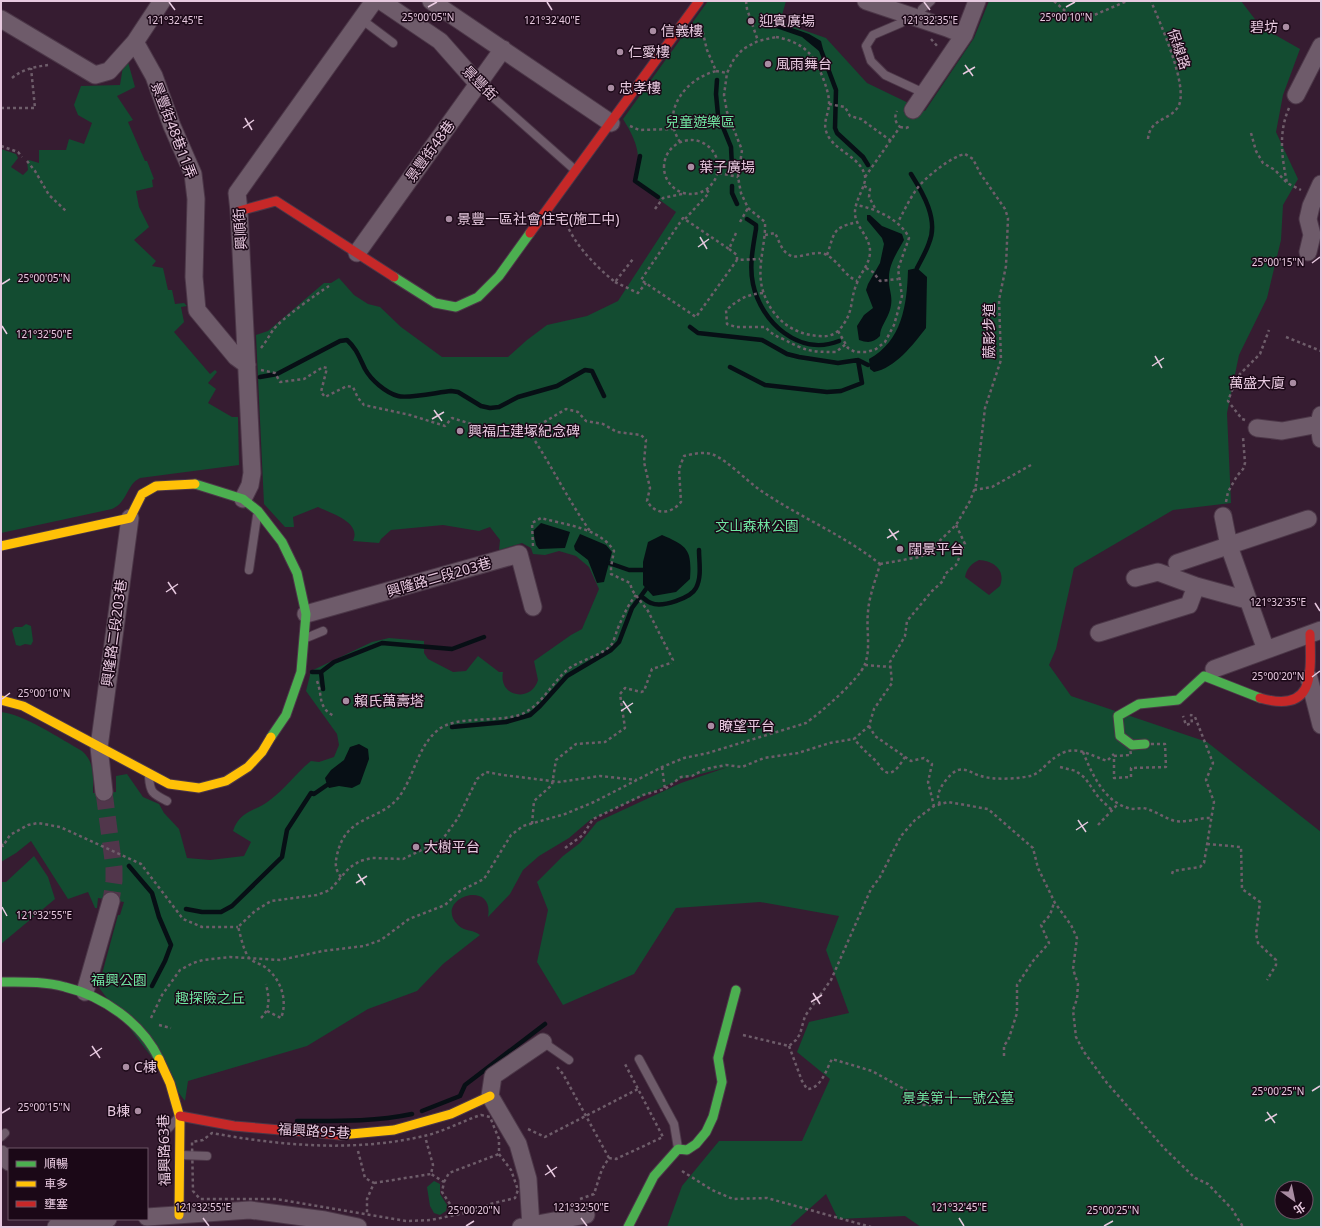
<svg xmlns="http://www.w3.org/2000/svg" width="1322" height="1228" font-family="'Noto Sans','Noto Sans TC',sans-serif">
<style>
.green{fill:#134c31;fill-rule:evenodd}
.water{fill:#070f15}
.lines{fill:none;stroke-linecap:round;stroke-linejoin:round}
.stream{stroke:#070f15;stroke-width:4.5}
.street-tunnel{stroke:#51364b;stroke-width:17;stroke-dasharray:17 8;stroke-linecap:butt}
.lane-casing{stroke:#4c3748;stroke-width:10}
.street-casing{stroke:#4c3748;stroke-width:19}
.fast-casing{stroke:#4c3748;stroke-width:11}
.slow-casing{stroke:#4c3748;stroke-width:11}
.jam-casing{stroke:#4c3748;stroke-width:11}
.path{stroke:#6e5d6a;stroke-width:2.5;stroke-dasharray:3 3;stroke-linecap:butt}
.lane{stroke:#6e5b6a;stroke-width:8}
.street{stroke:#6e5b6a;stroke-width:17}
.fast{stroke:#4caf50;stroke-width:9}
.slow{stroke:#ffc107;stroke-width:9}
.jam{stroke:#c62828;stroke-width:9}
.path-bridge{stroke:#6e5d6a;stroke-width:2.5;stroke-dasharray:3 3;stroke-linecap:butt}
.ticks{fill:none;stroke:#e7c9df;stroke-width:1.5}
.poi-dot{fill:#a98ca2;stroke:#1b0817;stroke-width:1.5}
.labels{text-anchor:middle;stroke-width:3;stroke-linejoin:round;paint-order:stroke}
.poi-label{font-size:14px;fill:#e7c9df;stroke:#1b0817;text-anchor:start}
.street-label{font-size:14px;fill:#e7c9df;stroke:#1b0817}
.park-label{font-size:14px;fill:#6fe6a1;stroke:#1b0817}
.ticks-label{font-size:10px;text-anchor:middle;fill:#e7c9df;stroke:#1b0817;stroke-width:3;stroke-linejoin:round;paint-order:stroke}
</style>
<rect width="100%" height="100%" fill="#361c31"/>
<!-- green -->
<path class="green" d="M708,1H786L780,22L826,38L867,83L925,111L974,38L989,1H1241L1261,27L1300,49L1283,95L1276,132L1298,179L1283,205L1281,240L1267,298L1239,355L1227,413L1231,503L1173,510L1074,568L1056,649L1049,665L1071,696L1207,742L1321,832V1227H921L905,1216L838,1219L826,1194L789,1227H667L682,1186L719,1141H802L830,1079L797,1052L809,1022L849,1013L826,950L839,916L760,902L676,908L634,974L563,1005L537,962L548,910L537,882L563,856L580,843L597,822L681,783L728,767L681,779L590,820L569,838L539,856L523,870L510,894L488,917C495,877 432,899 458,925C465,932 473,929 480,935L443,964L417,991L368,1009L307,1046L188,1081L185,1101L100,989L99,985L118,915H120L124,902L98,898L97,908H95L88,892L68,899L31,841L16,853L1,862V712C23,714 61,739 82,751C95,762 93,777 93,793L116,792V776L127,774L143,797L159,804L164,813L179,829L187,858L210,860L244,856L251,842L233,831C240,810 255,812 270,800C285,789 296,773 311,761L319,762L334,757L339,745L337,734L306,691L311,671L372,642L389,638L424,641V653L428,659L453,672L466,671L478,656L499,672H503C498,697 531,703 538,680L534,661L571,635L582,629L599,589L589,567L576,556L559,551L545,555L533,554L531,548L522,543L499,550L500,540L490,527L479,531L443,525L391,530L381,539L379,543L353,541C362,522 330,513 318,507L293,517L294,527H285L264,504L256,335L268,331L324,283H331L339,278L354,295L368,304L380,307L401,327L442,357H508L527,340L547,325L587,316L618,301L676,212L634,181C634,174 638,168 638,162C639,146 631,132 623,119ZM979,560C994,561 1006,570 1000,586L989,595L965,577C967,568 971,564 979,560ZM1282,1188H1306V1212H1282Z
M124,60L128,62L135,87L117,96L133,120L128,122L145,161H147L154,179L152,180L153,187L136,191L139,207L149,227L134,240L156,261L152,266L163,268L168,290H172L175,304L184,303L187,306L181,307L184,322L174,332L210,374L215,370L217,372L208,383L216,389L208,403L232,417H238L239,465L140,478C126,485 128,502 112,509L1,533V149L16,154L18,158L11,167L23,175L28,170L27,161L29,160L39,163V150H66L69,139L84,144L92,123L78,115L74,105L81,86L120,85Z
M26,624L31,626L33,641L31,645L25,644L20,646L16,645L12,630L15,627H22Z
M34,856L48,877L55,899L1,944V882H6Z
M434,1181L440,1184V1194L447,1205L446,1211L440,1215L434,1213L430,1206L427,1187Z"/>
<!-- water -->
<path class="water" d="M778,23L809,34L821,41L823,49L819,51L802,37L776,28Z
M867,215H870L882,226L902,234L904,240C898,251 889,264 889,277C888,290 894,295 890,310C887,320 880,327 880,336C873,343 868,343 859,340L857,326L864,315L873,308L866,290L868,284L880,263L884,244L882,238L867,220Z
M917,268L927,277L926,328C913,345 895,368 874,372L870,369L869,359C902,341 907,305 908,270Z
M541,523L570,532L565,548L539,549L536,545L533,531Z
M580,534L606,545L612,552L604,582L597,583L588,560L575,550L574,546Z
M662,535C688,546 692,550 690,579L676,592L653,596L643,585V562L648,542Z
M359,744L368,749L369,759L360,784L352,788L339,786L329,788L327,785L325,778L331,770L344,760L350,747Z"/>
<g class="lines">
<!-- stream -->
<path class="stream" d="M821,50L836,90L835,128L837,133L863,157L868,165
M717,80L716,94L718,115L731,147L732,167
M640,156L635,181L658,197
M911,174C923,193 939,220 929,243C926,252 921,260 917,268
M732,186V193L737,204
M747,219L756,225V229C753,247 749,266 753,284C761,322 799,357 839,341
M690,327L698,333L762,340L787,354L799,357L838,363L858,360L868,365
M730,367L765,385L827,392L841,391L862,383L858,360
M260,377L277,374L340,341L347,340C357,349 359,357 365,369C371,380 386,393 398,396C408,399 439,392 451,391L458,392L481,406L490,408L499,407L518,397L557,386L585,370L592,371L604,396
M609,563L629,570H643
M646,589L641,596C644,598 647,602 651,603C662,608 691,598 696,588C702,577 699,562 699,550
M312,672H321L323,689
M321,672L334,662L382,643L452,649L484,637
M452,727L506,722L530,715L540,706L567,676L611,650L619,642L632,608L641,596
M129,866L152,893L159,917L171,945L165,961L152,986
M186,909L202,912H221L232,906L282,857L287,830L311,793L314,794L327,785
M422,1111L460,1096L465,1085L545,1024
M297,1121C336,1121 374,1122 412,1114"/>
<!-- street-tunnel -->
<path class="street-tunnel" d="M104,792L114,868V881L111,901"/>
<defs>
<path id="lane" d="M922,9L931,1
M361,19L393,43
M901,23L873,35L866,46L871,61L885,75L926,94
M478,84L575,170
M249,570L257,516
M306,638L323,631
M149,777C150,793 153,794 167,801
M543,1042L569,1060
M639,1059L674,1124L678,1148
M1,1137L5,1133
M180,1155L207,1156
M163,1163L164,1133L178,1118"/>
<path id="street" d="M381,1L440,41L478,84
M431,1L611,123
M866,1L947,28L964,35
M1,19L95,75L109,71L135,42L162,1
M135,42L154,76L172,126L193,174L196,199L194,277L197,310L236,357L247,365
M1296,95L1321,46
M913,110L964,35L977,1
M1308,252L1312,235L1308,219L1311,206L1321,184
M357,253L503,49
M1321,415L1319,424L1321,439
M1257,428L1282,431L1319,424
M243,499L250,485L252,473L239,211L237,193L374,1
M1223,516L1229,546L1266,650
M1177,563L1308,519
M1135,578L1158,572L1196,586
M306,614L519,554L533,607
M1099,633L1189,605L1196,586L1247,600
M1214,669L1321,630
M1309,678L1321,725
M104,792L99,747L130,518
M85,992L111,901
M1,1154L9,1162
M147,1217L250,1210L325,1220L358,1227
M56,1227L61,1222L108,1219
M521,1227L586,1215
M531,1227L528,1179L518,1144L490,1096L493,1076L543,1042"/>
<path id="fast" d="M394,277L435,303L456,307L478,297L499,276L530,233
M195,484L243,499L258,511L282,542L297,573L306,614L301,672L286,715L271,737
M1145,744L1132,745L1120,736L1118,716L1139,704L1178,700L1204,676L1260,698
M1,982C22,982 44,981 65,987C103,996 142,1023 159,1059
M628,1227L654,1176L678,1149L687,1150L696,1144L706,1132L713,1117L722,1082L718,1058L736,990"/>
<path id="slow" d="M1,546L130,518L142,494L156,486L195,484
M1,700L23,706L169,784L199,788L226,781L248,767L262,752L271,737
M159,1059L170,1083L180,1118L179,1215
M340,1135L394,1130L451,1114L490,1096"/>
<path id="jam" d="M239,211L276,201L394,277
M530,233L699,1
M1260,698C1315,714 1311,674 1310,634
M180,1116L234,1126L340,1135"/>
</defs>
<!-- lane casing -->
<use href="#lane" class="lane-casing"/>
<!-- street casing -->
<use href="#street" class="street-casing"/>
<!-- fast casing -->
<use href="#fast" class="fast-casing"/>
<!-- slow casing -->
<use href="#slow" class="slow-casing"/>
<!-- jam casing -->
<use href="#jam" class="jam-casing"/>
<!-- path -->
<path class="path" d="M746,1L747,9L758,41
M1054,1L1072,17L1085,19L1127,1
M776,37C787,39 799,43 808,52C817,60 830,91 829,104C829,113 823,121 826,131C832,151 860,155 865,176C867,185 854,201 855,214C856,228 871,237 870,253C869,265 861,272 857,283C849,301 855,312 839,330C834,335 827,337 820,336C793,335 773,319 764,294C755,270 766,246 765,222L748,208L741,193L738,177L742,150L727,112L724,95L727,73L734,59L743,49L758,41Z
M931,39L938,47
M716,71L727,73
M12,78C23,69 34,67 48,65
M829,104L845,107L850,116L861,119L891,141
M1,108H35L31,68
M1289,108C1278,133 1282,158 1287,183L1301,190
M630,126L639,130L673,129
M900,127L906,128L911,126
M1251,133L1256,151L1263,163L1275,170L1287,183
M1148,139C1150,118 1169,121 1178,107C1190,88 1159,21 1151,1
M664 167a27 27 0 1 1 54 0a27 27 0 1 1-54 0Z
M680,142C660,112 685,79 716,71L707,50L702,29
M1,146L18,152L22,157
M27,161L35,171L49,195L66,211
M719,173L738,177
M865,177L900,127C895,122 894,118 897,111
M864,186L870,189L869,197L876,210
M655,209L663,198L682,194
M564,218C573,243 594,265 615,282L633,259
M685,219L709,193L707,190
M740,222L748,208
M736,233L729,249L683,218L641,280L696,317L737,260L760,259
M765,235L775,233C779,240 781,250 788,254C797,262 814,248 827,255C839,262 844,275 857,281
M729,249L737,255V260
M827,255C835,233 831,228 857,222
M866,268L873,272L880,281L898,279
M615,282L638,293L646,283
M763,293C747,294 738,300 726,310L727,324L736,327H765C771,333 775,336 783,339C806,351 810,352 836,352L846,344
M838,331L848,348L855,352H867L876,349L885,342L894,325L898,311L902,296L898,269L909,238C901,220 875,208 856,205
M1286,337L1321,351
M261,348C266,342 269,336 273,330C280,320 318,293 329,286
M261,370L275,373L280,382L304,379L323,367L327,368L321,392L325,397L347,386L353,387L358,398L364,405L410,415L445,426L452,418L494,431L541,424L566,409L578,412L586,421L603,424L617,432L641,435L646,440L644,462L650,488L647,501C656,516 671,514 681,502L679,469L684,456C692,454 706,451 714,455C728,461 747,481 760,490C799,517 844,535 880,564
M1245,420L1242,419L1228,401L1237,377L1260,354L1269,330
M525,426C549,460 566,497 590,531
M974,490L992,487L1031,465
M1226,502L1228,492L1237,476L1243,469L1245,463L1243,437
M533,546L532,523L541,518C566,525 600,528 614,551L611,567V574L630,583L632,590L648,611L673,660L671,663
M880,564L920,557L927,553L956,525L970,501L976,485L985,408L1001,360L999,300L1006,266L1008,218L1005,209L980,173L973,159L965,154C952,156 924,178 916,190C909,200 904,211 898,222
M865,665L891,667
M317,681C323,696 317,707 334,716
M869,726L875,736L911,761L924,758L932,764L928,782L934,806
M1145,744H1165L1166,767L1131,768V777L1114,778V756L1131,755L1130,748Z
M1083,752C1092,774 1104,801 1128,808C1133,810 1138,808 1143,808C1154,810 1164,818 1175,821C1188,823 1200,817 1212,818
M905,757C900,764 892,780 882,769C880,767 878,763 876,761C868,754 861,747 854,739L869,726L874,709L892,683L890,662L905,636L907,621L932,591L943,581L945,574L956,565L965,544L956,525
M662,767L665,789
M1060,767L1076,771L1085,778L1099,798L1113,811
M940,804C939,802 938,798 938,796C939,787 950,773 958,770C967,768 973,774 981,776C993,780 1017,779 1030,776C1036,775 1042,769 1047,764C1071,742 1080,751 1107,761L1114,754
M1098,825L1118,804
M1,844L3,846L10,835L28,825L38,823L60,827L141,864L183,919L202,927H238
M1207,844L1241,847L1242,889L1260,902L1256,934L1258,943L1276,960V965L1267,980
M565,848L583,835L593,819L643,795L665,789L681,777L692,776L705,769L726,765L742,767L764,758L798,753L830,743L854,739
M1172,874L1173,871L1200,867L1204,863L1214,802L1206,780L1213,763L1195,717L1191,715L1192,723L1186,725L1183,716
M341,877C335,869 335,864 337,855C346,814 379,822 399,797C415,775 417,747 438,730C457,714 502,724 524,713C542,704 552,683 567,670C579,660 602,656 612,644C614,640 616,634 617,630C623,617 627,606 636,595
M267,1011L281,1018C288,1001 281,979 266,968C262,964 255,963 250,959C243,951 241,936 238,927L255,911L271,901L317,895L330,890L349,868L360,861L372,858L403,859L442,840L458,818L477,779L486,772L503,775L559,782L600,776L637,780
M151,1018L162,995L180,970L193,963L203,960L230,957L280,960L323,951L364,946L381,940L409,919L445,905L460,891L484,879L511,835L523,826L565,814L594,802L662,767L684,758L708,753L806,723C820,713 859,680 865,664C871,648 866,629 868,612C869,596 876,579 880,564
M261,1018C271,1008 269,998 266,984
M159,1025L171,1028
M743,1035L789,1046L796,1040L800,1034L805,1016L831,980L871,889L880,877L901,836L915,820L934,806L948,802L988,809L1033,848L1038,868L1055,903L1071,925L1077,938L1073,969L1078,984L1077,999L1073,1010L1076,1037L1084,1052L1107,1083L1164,1148L1195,1178L1208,1184L1232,1209L1243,1227
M789,1046L802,1081L807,1089C821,1089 826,1070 832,1059L872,1071L906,1090L910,1098L922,1105H931
M1004,1056V1045L1008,1041L1017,1013V985L1033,961L1049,943L1041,925L1050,915L1054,903
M557,1067L563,1074L609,1158
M481,1115L490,1117L499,1139V1154L511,1170L518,1190L515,1198L490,1204L479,1210L431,1220L406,1221L276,1199H200L193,1191L192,1142L203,1140L212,1133C282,1146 355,1152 424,1136C443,1132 462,1121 481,1115Z
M528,1129L545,1137L638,1089
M426,1140L433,1165L431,1174L444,1182L442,1192L450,1204L454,1215
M358,1151L365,1178L374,1183L367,1199V1215
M682,1171L712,1190L733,1199L767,1198L871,1227
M444,1182L449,1173L499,1154
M374,1183L431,1174
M580,1199L594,1194L602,1169L609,1158L616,1159L663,1137L625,1064"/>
<!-- lane -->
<use href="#lane" class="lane"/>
<!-- street -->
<use href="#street" class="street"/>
<!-- fast -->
<use href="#fast" class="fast"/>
<!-- slow -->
<use href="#slow" class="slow"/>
<!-- jam -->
<use href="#jam" class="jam"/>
<!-- path-bridge -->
<path class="path-bridge" d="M532,824L534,801L552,785L556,760L576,744L605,742L625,728L620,694L625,688L641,692L644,691L652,669L671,663"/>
</g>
<!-- ticks -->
<path class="ticks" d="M169,2L175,10M547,2L552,10M924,2L930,10M428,7L437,2M1066,7L1075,2M965,65L973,76M963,74L975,67M245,118L252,130M243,128L254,120M700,237L707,249M698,247L709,239M1312,263L1320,257M2,284L10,279M2,326L7,334M1155,356L1162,368M1152,366L1164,358M434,410L442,421M432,419L444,412M889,529L897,540M887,538L899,531M168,582L176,594M166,592L178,584M1315,603L1320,611M1312,677L1320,671M2,699L10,693M623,701L631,713M621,711L633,703M1078,820L1086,832M1076,830L1088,822M358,874L365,885M356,883L367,876M2,907L7,916M813,993L820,1004M811,1002L822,995M92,1046L100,1058M90,1056L102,1048M1312,1091L1320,1086M1267,1112L1275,1123M2,1113L10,1108M1265,1121L1277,1114M547,1165L555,1177M545,1175L557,1167M203,1218L209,1226M581,1218L587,1226M959,1218L964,1226M466,1226L474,1221M1104,1226L1113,1221"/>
<!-- markers -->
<g class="poi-dot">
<circle cx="751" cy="21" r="4"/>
<circle cx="1286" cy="27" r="4"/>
<circle cx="653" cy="31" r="4"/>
<circle cx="620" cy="52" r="4"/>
<circle cx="768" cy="64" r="4"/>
<circle cx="611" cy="88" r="4"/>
<circle cx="691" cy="167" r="4"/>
<circle cx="449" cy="219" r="4"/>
<circle cx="1293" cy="383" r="4"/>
<circle cx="460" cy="431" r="4"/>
<circle cx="900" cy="549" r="4"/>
<circle cx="346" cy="701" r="4"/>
<circle cx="711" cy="726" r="4"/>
<circle cx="416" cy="847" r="4"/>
<circle cx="126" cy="1067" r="4"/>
<circle cx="138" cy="1111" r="4"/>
</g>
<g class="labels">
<!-- poi labels -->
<g class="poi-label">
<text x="759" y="26">迎賓廣場</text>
<text x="1278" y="32" text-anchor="end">碧坊</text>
<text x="661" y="36">信義樓</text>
<text x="628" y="57">仁愛樓</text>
<text x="776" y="69">風雨舞台</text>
<text x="619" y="93">忠孝樓</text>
<text x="699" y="172">葉子廣場</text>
<text x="457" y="224">景豐一區社會住宅(施工中)</text>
<text x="1285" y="388" text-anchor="end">萬盛大廈</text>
<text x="468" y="436">興福庄建塚紀念碑</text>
<text x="908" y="554">闊景平台</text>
<text x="354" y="706">賴氏萬壽塔</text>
<text x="719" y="731">瞭望平台</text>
<text x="424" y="852">大樹平台</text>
<text x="134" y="1072">C棟</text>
<text x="130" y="1116" text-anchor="end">B棟</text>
</g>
<!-- street labels -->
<g class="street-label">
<text transform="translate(1179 49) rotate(71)" y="5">保線路</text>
<text transform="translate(480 83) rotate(45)" y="5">景豐街</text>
<text transform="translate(174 130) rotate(69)" y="5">景豐街48巷11弄</text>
<text transform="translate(430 151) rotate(-54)" y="5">景豐街48巷</text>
<text transform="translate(240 229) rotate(-94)" y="5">興順街</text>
<text transform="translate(989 331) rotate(-90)" y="5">蕨影步道</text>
<text transform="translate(439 577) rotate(-16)" y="5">興隆路二段203巷</text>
<text transform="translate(114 633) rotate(-82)" y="5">興隆路二段203巷</text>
<text transform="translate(314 1131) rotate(3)" y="5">福興路95巷</text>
<text transform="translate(164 1150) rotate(-91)" y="5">福興路63巷</text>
</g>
<!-- park labels -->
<g class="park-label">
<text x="700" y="127">兒童遊樂區</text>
<text x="757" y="531">文山森林公園</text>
<text x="119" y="985">福興公園</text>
<text x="210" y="1003">趣探險之丘</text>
<text x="958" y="1103">景美第十一號公墓</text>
</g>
</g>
<g class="ticks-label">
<text x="428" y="21">25°00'05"N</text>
<text x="1066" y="21">25°00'10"N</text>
<text x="175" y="24">121°32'45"E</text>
<text x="552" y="24">121°32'40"E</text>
<text x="930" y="24">121°32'35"E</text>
<text x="1278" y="266">25°00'15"N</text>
<text x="44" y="282">25°00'05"N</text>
<text x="44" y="338">121°32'50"E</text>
<text x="1278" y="606">121°32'35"E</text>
<text x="1278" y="680">25°00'20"N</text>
<text x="44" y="697">25°00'10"N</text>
<text x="44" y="919">121°32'55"E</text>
<text x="1278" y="1095">25°00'25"N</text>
<text x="44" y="1111">25°00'15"N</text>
<text x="203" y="1211">121°32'55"E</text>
<text x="581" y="1211">121°32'50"E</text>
<text x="959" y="1211">121°32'45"E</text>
<text x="474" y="1214">25°00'20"N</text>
<text x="1113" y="1214">25°00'25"N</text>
</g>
<!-- border -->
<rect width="1322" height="1228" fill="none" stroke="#e7c9df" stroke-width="4"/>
<!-- legend -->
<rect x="8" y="1148" width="140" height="72" fill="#1b0817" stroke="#6d5567"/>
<rect x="16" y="1161" width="20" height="6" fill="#4caf50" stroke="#6d5567"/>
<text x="44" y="1168" font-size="12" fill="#e7c9df">順暢</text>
<rect x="16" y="1181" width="20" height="6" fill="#ffc107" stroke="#6d5567"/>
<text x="44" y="1188" font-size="12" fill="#e7c9df">車多</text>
<rect x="16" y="1201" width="20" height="6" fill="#c62828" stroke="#6d5567"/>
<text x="44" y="1208" font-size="12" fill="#e7c9df">壅塞</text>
<!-- north arrow -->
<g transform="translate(1294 1200) rotate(147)"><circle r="19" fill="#1b0817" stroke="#6d5567"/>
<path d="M0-3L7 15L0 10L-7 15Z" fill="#a98ca2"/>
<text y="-6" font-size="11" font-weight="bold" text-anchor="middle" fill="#e7c9df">北</text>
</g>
</svg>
